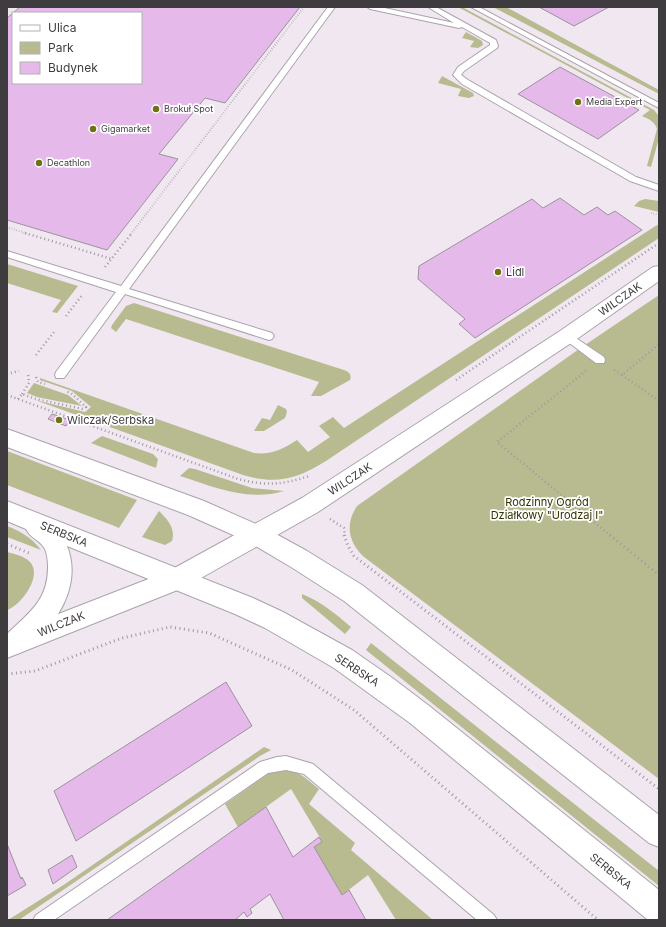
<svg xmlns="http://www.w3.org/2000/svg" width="666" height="927" font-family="Inter,sans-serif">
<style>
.green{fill:#b8bb90}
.building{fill:#e5baea;stroke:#9b929b;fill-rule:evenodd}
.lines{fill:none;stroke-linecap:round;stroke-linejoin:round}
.service-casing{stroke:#aba3ac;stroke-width:2}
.minor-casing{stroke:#aba3ac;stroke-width:2}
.tertiary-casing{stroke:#aba3ac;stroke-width:2}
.path-far2{stroke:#9f99a0;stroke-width:2;stroke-dasharray:0.5 2;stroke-linecap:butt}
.path-far1{stroke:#9f99a0;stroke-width:2.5;stroke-dasharray:1 3;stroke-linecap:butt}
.path{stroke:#9f99a0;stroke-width:3;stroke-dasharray:1 3.5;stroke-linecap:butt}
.service{fill:#fff;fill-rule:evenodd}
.minor{fill:#fff;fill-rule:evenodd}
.tertiary{fill:#fff;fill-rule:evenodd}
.poi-dot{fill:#6f7217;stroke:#fff;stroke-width:1.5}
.labels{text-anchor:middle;stroke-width:3.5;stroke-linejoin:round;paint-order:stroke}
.far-poi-label{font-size:9px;fill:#3f3c3f;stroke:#fff;text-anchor:start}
.poi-label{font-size:11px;fill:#3f3c3f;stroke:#fff;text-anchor:start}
.street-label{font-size:11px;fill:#3f3c3f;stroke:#fff}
.park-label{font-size:11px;fill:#323403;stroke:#fff}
</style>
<rect width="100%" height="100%" fill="#f0e7f1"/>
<!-- green -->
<path class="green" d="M458,7H462L654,110L659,116V138L651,167L647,166L657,129C655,122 649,119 642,116L650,110Z
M493,7H506L659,90V94Z
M466,32L482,41L483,45L478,48L470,47L474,41L462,38Z
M442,76L473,93L474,96L469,98L458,96L461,89L438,83Z
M645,199L659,201V212L634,206L639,201Z
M657,225L659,226V238L326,461C297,479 277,485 243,475L35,400L85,412L91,407L72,391L40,380V378L254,453C271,455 283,449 297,440L308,452L330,437L319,426L333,417L344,428Z
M7,264L78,286L57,313L52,312L61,300L7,283Z
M659,295V779L364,557C348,542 345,524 357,506L582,347Z
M134,303L344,370C349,372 352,374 350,380L321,396H311L319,382L126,319L116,332L111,328L112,325L126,306Z
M34,383L68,395L82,406L37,397L27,393Z
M278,405L286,409L287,412L285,418L264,431H254L262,418L270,420Z
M102,436L153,454L158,459L156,468L91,443Z
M7,451L137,500L119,528L112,525L7,485Z
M189,468L195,469L252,488L284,491C248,502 214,487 180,476Z
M159,511C167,519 176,528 172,541L165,545L142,537Z
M7,526C22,532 32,538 41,550L7,537Z
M7,552C14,554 25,556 30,562C43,576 21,605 7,610Z
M302,594C320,601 336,614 351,627L345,634L302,598Z
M371,643L659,871V886L366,650Z
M264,747L271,750L260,756L19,920H8L65,884Z
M279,769C298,769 305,778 319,789L309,804L355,843L351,850L433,920H396L368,875L342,895L314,847L322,841L291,789L238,827L225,804L269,773Z"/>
<!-- building -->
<path class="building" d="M20,7H300L225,103L205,98L159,154L178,159L107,250L7,220V18ZM13,13H141V83H13Z
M539,7H609L574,26Z
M560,67L639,110L598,139L518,94Z
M560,198L584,215L597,207L608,215L615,211L642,230L475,338L459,324L465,319L418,279L419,266L532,199L543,208Z
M52,414L70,420L66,426L48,419Z
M226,682L252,726L76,841L54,791Z
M266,807L293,857L319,837L322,842L314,847L342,895L349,890L366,920H284L270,894L250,909L252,913L247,917L244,912L235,920H107Z
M7,844L21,879L22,877L26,885L7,896Z
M72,855L77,867L53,884L48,870Z"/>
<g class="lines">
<defs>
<path id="service" d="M328,7H335L129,289L272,333L274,336L272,339L269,340L125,294L64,378H56L55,375L56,372L116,292L7,257V251L121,286Z
M367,7H380L454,23L428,7H436L496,40L498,46L497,48L464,71L461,75L468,80L636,177L659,185V191L630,181L462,84L453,75L458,67L490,45V43L462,27L459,28L370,9Z
M471,7H479L659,103V108Z
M567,332L604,357L605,360L604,363H596L564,339L562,336L564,333Z
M286,756L313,764L494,915L497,920H477L304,774L286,770L268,773L54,920H33L36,915L260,762L277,757Z"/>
<path id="minor" d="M659,266V281L574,341L318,512L185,587L7,658V634L169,571L302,498L560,331L653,267Z"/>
<path id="tertiary" d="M7,429L204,501L265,528L307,551L362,585L659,815V847L649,843L344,601L291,567L249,542L188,515L7,447Z
M7,501L253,598L283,612L352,650L391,677L428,705L659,890V920H648L410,723L334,668L265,628L235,614L67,546C80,579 64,612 41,636C33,643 27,650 17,654L8,651V633C30,612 48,600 48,567C48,561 47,554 45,549C40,540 30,538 26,529L7,521Z"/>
</defs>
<!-- service casing -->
<use href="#service" class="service-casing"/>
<!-- minor casing -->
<use href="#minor" class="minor-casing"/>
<!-- tertiary casing -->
<use href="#tertiary" class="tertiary-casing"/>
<!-- path-far2 -->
<path class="path-far2" d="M651,213L659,215
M7,227L28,234
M131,234L304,7"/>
<!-- path-far1 -->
<path class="path-far1" d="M25,233L112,259
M105,267L132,233
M66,316L83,294
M36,355L54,332
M614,370L622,375L659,344
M586,371L497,442L611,536
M7,374L19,371
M622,375L659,401
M36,377L38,382L45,384
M456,380L659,243
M22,394L29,383L28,374
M7,395L238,479C266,486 282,485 309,476
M18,399L22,394L36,399L83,409L86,407L71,393L65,391
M330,519L344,528L345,536"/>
<!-- path -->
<path class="path" d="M344,535L348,546L354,556L659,789
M610,535L659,575
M7,544L29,553
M7,674L35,671L122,638L170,627L209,633L292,670L354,710L598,920"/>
<!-- service -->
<use href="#service" class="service"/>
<!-- minor -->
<use href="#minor" class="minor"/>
<!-- tertiary -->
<use href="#tertiary" class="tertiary"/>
</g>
<!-- markers -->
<g class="poi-dot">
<circle cx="578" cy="102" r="4"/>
<circle cx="156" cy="109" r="4"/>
<circle cx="93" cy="129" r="4"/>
<circle cx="39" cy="163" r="4"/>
<circle cx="498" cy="272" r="4"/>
<circle cx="59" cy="420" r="4"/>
</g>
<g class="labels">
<!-- far-poi labels -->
<g class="far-poi-label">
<text x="586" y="105">Media Expert</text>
<text x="164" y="112">Brokuł Spot</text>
<text x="101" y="132">Gigamarket</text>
<text x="47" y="166">Decathlon</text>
</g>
<!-- poi labels -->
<g class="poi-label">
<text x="506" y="276">Lidl</text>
<text x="67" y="424">Wilczak/Serbska</text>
</g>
<!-- street labels -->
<g class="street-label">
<text transform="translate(620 299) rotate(-35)" y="4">WILCZAK</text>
<text transform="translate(350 479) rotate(-33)" y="4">WILCZAK</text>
<text transform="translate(64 534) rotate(22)" y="4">SERBSKA</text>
<text transform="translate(61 624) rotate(-22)" y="4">WILCZAK</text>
<text transform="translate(357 670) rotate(33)" y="4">SERBSKA</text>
<text transform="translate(611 871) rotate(39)" y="4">SERBSKA</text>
</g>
<!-- park labels -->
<g class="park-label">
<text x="547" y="506">Rodzinny Ogród<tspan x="547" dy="13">Działkowy "Urodzaj I"</tspan></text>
</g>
</g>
<!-- border -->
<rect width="666" height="927" fill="none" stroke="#3f3c3f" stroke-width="16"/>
<!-- legend -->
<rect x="12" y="12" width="130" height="72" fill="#ffffff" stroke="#b2b1b2"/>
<rect x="20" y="25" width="20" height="6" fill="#ffffff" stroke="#b2b1b2"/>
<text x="48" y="32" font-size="12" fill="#3f3c3f">Ulica</text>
<rect x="20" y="42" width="20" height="12" fill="#b8bb90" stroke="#b2b1b2"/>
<text x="48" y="52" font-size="12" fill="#3f3c3f">Park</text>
<rect x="20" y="62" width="20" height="12" fill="#e5baea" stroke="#b2b1b2"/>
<text x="48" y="72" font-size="12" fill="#3f3c3f">Budynek</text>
</svg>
